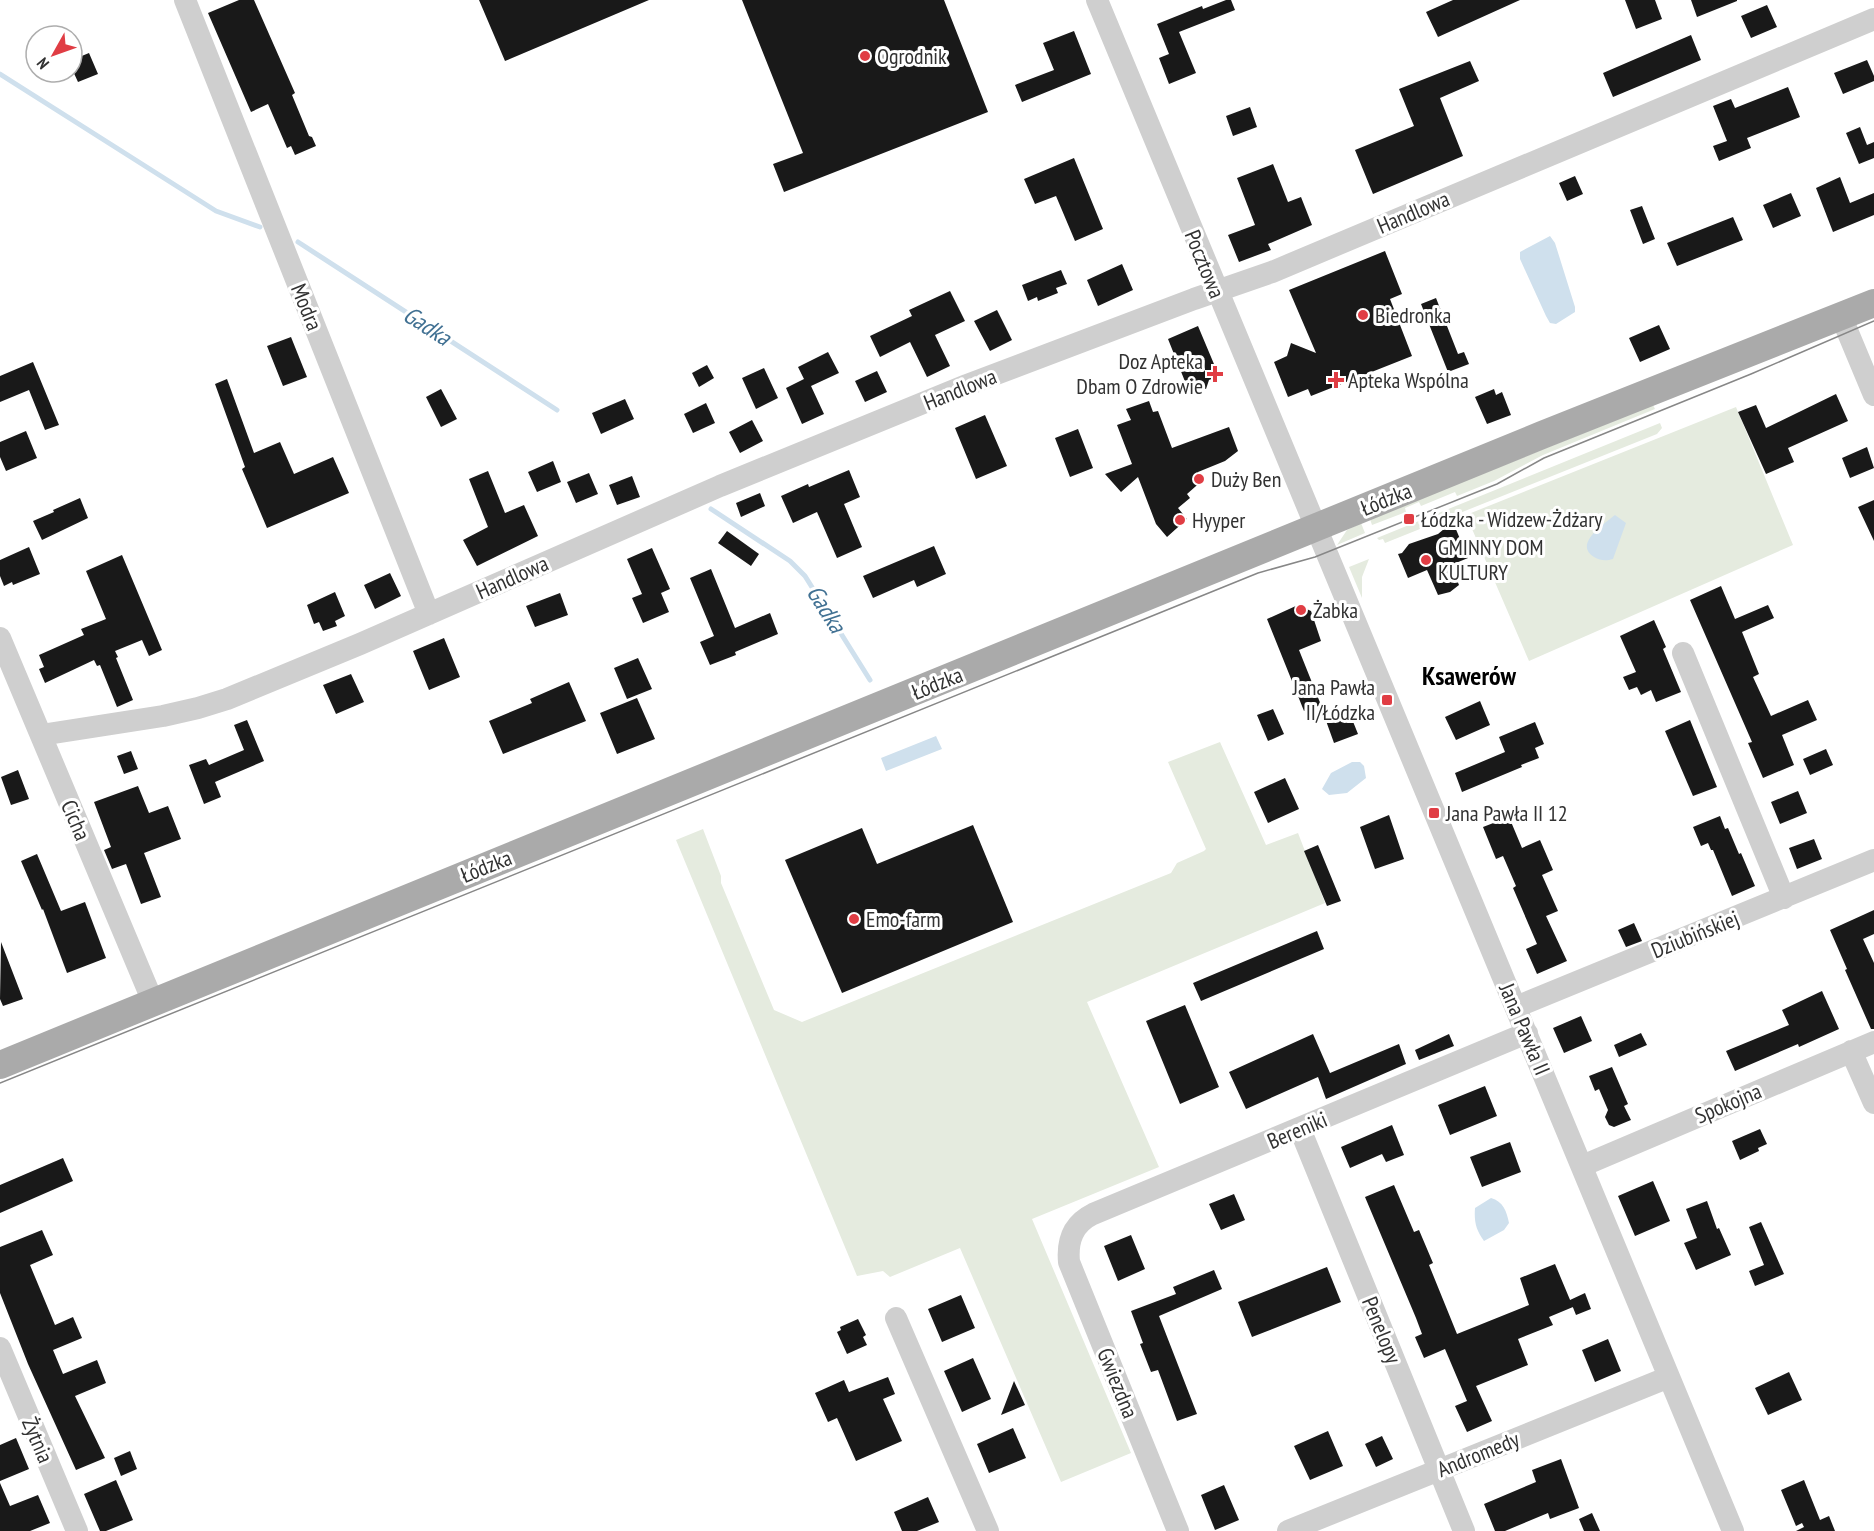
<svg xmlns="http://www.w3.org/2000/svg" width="1874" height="1531" font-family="'PT Sans Narrow',sans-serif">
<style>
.green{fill:#e5ebdf}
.water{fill:#cfe0ed}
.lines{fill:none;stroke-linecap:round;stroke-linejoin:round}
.stream{stroke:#cfe0ed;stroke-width:5}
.building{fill:#191919}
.minor{stroke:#cfcfcf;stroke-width:22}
.major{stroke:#aaa;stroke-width:28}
.tram{stroke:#878787;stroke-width:1.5}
.poi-dot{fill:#e03d44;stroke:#fff;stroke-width:2}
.labels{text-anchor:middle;stroke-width:6;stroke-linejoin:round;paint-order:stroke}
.poi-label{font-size:22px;fill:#323232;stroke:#fff;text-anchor:start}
.street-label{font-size:22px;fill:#323232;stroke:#fff}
.water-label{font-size:24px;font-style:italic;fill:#417193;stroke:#fff}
.quarter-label{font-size:26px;font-weight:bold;fill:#000;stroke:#fff}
</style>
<rect width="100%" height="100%" fill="#fff"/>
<!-- green -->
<path class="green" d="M1653,405L1655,409L1543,455L1494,481L1457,496L1455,492L1421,506L1419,502L1405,508L1406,512L1372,525L1370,519Z
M1736,407L1793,545L1529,661L1466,515Z
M1660,423L1662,428L1657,434L1385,543L1383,539L1379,540L1377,538Z
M1361,523L1365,533L1337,545L1347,530Z
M1369,559L1362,577V598L1349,567Z
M1220,742L1266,845L1298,833L1325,903L1087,1002L1159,1167L1032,1219L1131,1453L1061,1482L960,1248L890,1277L883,1271L857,1276L676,840L703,829L721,876V883L774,1010L802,1022L1171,873L1177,863L1204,851L1206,849L1168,762Z"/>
<!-- water -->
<path class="water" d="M1550,236L1555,243L1575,307V312L1556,324L1550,323L1546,316L1520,259V252Z
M1615,515L1626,523L1613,559C1606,561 1601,561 1594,557C1573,544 1604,524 1615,515Z
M936,736L942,749L886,771L881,758Z
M1352,762H1360L1364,766L1366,778L1347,793L1329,795L1322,789L1331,773Z
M1491,1198C1503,1201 1507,1212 1509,1223L1504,1230L1484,1241C1476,1230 1474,1222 1475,1208Z"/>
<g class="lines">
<!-- stream -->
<path class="stream" d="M0,74L216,211L260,227
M298,242L557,410
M711,509L790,561L805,576L870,680"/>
</g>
<!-- building -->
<path class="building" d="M239,0H254L295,93L292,95L309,136L312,137L316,146L295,155L291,146L287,148L268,104L251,112L208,13Z
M479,0H649L505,61Z
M742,0H944L988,112L784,192L773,164L803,153Z
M1226,0H1231L1235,10L1179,32L1196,73L1169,84L1159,58L1169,54L1157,24L1202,6L1203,9Z
M1453,0H1520L1438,37L1426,12Z
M1625,0H1655L1662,19L1636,29Z
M1691,0H1737V1L1697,17Z
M1767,5L1777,27L1751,38L1741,16Z
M1074,31L1091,74L1022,102L1015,85L1054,70L1043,43Z
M1691,35L1701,60L1613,97L1603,73Z
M89,53L98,74L78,82L72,69V60Z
M1867,60L1874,76V81L1843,94L1834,73Z
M1470,61L1479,81L1440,98L1463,156L1373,194L1355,150L1414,126L1399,89Z
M1788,87L1800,117L1747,138L1751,148L1719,161L1713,146L1727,141L1713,106L1731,99L1735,108Z
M1250,107L1257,127L1233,136L1226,116Z
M1860,127L1867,145L1874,142V158L1859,164L1846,133Z
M1074,158L1103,229L1075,241L1056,196L1035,204L1024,179Z
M1273,164L1288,202L1301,197L1312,225L1268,244L1271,250L1239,262L1228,235L1255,225L1237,178Z
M1575,176L1583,194L1567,201L1559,183Z
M1840,177L1850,203L1874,193V215L1833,232L1816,188Z
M1791,193L1801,216L1773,228L1763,205Z
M1642,206L1655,239L1643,244L1630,210Z
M1733,217L1743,240L1677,266L1667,243Z
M1385,251L1402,294L1390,299L1412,356L1311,396L1308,389L1288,397L1274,362L1287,356L1291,343L1316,353L1289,290Z
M1122,264L1133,290L1098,306L1087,280Z
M1061,270L1067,284L1056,288L1058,293L1038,301L1037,297L1028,301L1022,285Z
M950,291L965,321L935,335L950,366L927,377L910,342L880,357L870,336L912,316L909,310Z
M1436,298L1458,354L1464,352L1469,364L1448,372L1421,304Z
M997,310L1012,340L990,351L974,321Z
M1659,325L1670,349L1640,362L1629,338Z
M1198,326L1219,376L1209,380L1206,389L1197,385L1188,389L1168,339Z
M291,337L307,377L283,386L267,346Z
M828,352L839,373L811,386L824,414L802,424L786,388L804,379L798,367Z
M33,362L59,425L45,430L29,390L0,402V376Z
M707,365L714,378L699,387L692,373Z
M764,368L778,398L756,409L742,378Z
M877,371L887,392L865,402L855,381Z
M227,379L254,453L280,442L294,474L333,457L349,493L267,528L242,469L245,467L215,384Z
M441,389L457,419L441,427L426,397Z
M1494,389L1496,395L1502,392L1511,415L1487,424L1475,397Z
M1836,394L1848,421L1788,448L1794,462L1766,474L1738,412L1756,405L1766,428Z
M625,399L634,419L601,434L592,413Z
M1149,401L1153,412L1158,411L1172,448L1229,427L1238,451L1225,461L1198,472L1204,479L1187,494L1190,498L1178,508L1187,519L1167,537L1156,524L1138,477L1121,492L1105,474L1132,464L1117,425L1131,420L1126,409Z
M706,403L715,423L693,433L684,414Z
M985,415L1007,466L976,479L955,428Z
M752,420L763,441L740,453L729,432Z
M1078,429L1093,468L1070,477L1055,438Z
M26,431L37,458L6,471L0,457V442Z
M1867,447L1874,468L1850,478L1842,458Z
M553,461L561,482L537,492L528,472Z
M849,470L860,497L844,504L862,547L837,558L817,512L793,523L781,496L808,484L809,487Z
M488,471L505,513L524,505L538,536L477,566L463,540L488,527L469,479Z
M589,473L598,494L576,503L567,482Z
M632,476L640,497L617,505L609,485Z
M760,493L765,506L741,517L736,503Z
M80,498L88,518L42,540L33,521L54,512L53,510Z
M1874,500V541L1858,507Z
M1455,527L1468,558L1451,565L1459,585L1450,592L1438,595L1427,570L1408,578L1398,554L1402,553L1409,544L1438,534L1444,529Z
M727,531L759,554L751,566L718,543Z
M934,546L946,574L917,587L914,580L873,598L863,576Z
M29,547L40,574L13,585L12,582L4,586L0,576V560Z
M652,548L670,589L661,593L669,612L643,623L632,598L642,594L627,559Z
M122,555L162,650L149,656L142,640L115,651L118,657L116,658L133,700L117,707L100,665L97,666L94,660L45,683L39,669L44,667L39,655L84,635L81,629L106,619L86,571Z
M711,569L735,628L770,613L778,634L735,652L736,655L710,665L700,642L714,636L690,578Z
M390,573L401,596L375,609L364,585Z
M1721,586L1735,619L1768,605L1774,618L1742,632L1759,674L1753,677L1771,716L1808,700L1817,720L1782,735L1794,765L1763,778L1748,743L1752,742L1690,600Z
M335,592L345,616L335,621L337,626L323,631L319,622L314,624L307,605Z
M560,593L568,615L535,627L526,606Z
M1298,605L1311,611L1321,641L1299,650L1321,705L1304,711L1267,619Z
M1654,620L1666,647L1663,649L1681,692L1656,702L1651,690L1641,695L1637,687L1629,690L1623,677L1636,672L1620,636Z
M444,638L460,677L429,690L413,651Z
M638,658L652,689L627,699L614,668Z
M351,674L364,702L336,714L323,685Z
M569,682L586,721L503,754L489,721L532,703L530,699Z
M637,698L655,739L617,754L600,713Z
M1480,701L1490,725L1456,740L1445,717Z
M1273,709L1284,734L1268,741L1257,715Z
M1348,709L1358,734L1334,743L1325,718Z
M247,720L264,761L215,782L221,797L204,804L189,765L206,759L209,765L244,750L234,725Z
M1690,720L1717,787L1693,796L1665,731Z
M1535,722L1544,744L1535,748L1539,758L1521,765L1522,767L1462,792L1455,773L1505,752L1499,737Z
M1826,749L1833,765L1810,775L1803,759Z
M131,751L138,769L124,774L117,756Z
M18,770L29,799L11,805L1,777Z
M1285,778L1299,809L1268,823L1254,792Z
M138,786L149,813L168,806L181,839L144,853L161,897L141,904L126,864L112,869L104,850L111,847L94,802Z
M1798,791L1807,813L1780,824L1771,802Z
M1389,815L1404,859L1375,869L1360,827Z
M1720,816L1725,829L1728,828L1739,854L1741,853L1755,886L1732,896L1713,850H1711L1708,843L1701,846L1693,827Z
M1509,817L1522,848L1540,840L1553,870L1542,875L1558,911L1546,916L1567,961L1537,974L1526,949L1537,944L1513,888L1516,886L1503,856L1496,859L1483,827Z
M973,825L1013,922L842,993L785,860L862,828L877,864Z
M1814,839L1822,859L1797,869L1789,848Z
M1318,845L1341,901L1327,906L1304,851Z
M37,854L61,911L85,902L106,958L67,973L43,909L42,910L21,861Z
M1874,910V934L1863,939L1874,963V1029H1871L1845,970L1847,969L1830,930Z
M1634,923L1642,941L1626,947L1618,930Z
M1317,931L1324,949L1201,1001L1193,983Z
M1,942L23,999L3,1006L0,999Z
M1822,991L1839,1029L1799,1047L1798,1044L1735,1071L1726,1051L1789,1025L1782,1010Z
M1185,1005L1219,1087L1180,1104L1146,1021Z
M1581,1016L1592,1041L1564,1053L1553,1028Z
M1641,1033L1647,1045L1619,1057L1614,1045Z
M1313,1034L1330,1073L1399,1044L1406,1064L1326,1099L1318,1077L1246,1109L1229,1072Z
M1449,1034L1454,1046L1419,1060L1415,1050Z
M1612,1067L1628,1104L1624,1106L1631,1120L1614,1127L1609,1125L1605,1117L1608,1110L1599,1089L1595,1091L1589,1076Z
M1485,1086L1497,1116L1450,1135L1438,1105Z
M1392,1125L1404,1155L1386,1162L1382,1154L1350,1168L1341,1147Z
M1760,1129L1767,1144L1758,1148L1759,1151L1740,1160L1732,1141Z
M1510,1142L1521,1172L1482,1187L1470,1157Z
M63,1158L73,1181L0,1213V1185Z
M1653,1181L1670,1221L1635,1236L1618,1196Z
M1394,1185L1414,1232L1419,1230L1433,1263L1429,1265L1457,1334L1529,1305L1520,1278L1555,1264L1573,1307L1549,1317L1553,1325L1518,1339L1528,1365L1476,1386L1492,1421L1467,1432L1455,1406L1467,1401L1445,1349L1424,1358L1415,1337L1422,1334L1416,1318L1365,1197Z
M1234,1194L1245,1220L1221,1230L1209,1204Z
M1707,1201L1717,1229L1719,1228L1731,1255L1696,1270L1684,1243L1697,1238L1686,1209Z
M1761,1222L1784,1274L1755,1286L1749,1271L1764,1265L1749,1227Z
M42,1230L53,1255L30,1265L55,1325L73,1317L82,1338L53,1350L63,1374L97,1360L106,1383L75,1396L105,1458L76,1470L28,1364L0,1293V1247Z
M1131,1235L1145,1269L1118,1281L1104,1246Z
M1327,1267L1341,1302L1252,1337L1238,1302Z
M1214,1270L1222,1289L1159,1316L1197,1414L1177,1421L1158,1370L1151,1372L1140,1344L1143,1343L1131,1311L1176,1294L1173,1287Z
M1585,1293L1591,1309L1576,1315L1570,1300Z
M961,1295L975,1328L942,1342L928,1309Z
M858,1319L866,1335L863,1337L867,1345L847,1354L837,1332L841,1330L840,1327Z
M1608,1339L1621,1371L1595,1382L1582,1350Z
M973,1358L991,1399L962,1412L944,1371Z
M1789,1372L1802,1400L1768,1415L1755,1388Z
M888,1377L895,1394L883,1399L902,1441L856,1461L837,1418L828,1422L815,1393L844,1380L849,1392Z
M1014,1381L1025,1405L1001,1415Z
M1013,1428L1026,1458L989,1473L977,1444Z
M1328,1431L1343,1466L1310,1480L1294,1446Z
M1382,1436L1393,1459L1376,1467L1365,1444Z
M16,1438L29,1469L0,1481V1445Z
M130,1451L137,1469L121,1476L114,1458Z
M1561,1459L1579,1508L1550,1519L1548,1513L1505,1531H1495L1484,1504L1536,1482L1532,1470Z
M116,1480L133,1520L106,1531H100L84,1494Z
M1804,1480L1820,1520L1829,1516L1835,1531H1796L1804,1527L1802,1523L1796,1526L1781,1490Z
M0,1483L10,1506L38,1495L50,1523L30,1531H0Z
M1224,1485L1239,1520L1215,1530L1201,1495Z
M928,1497L939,1522L917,1531H902L894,1512Z
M1592,1513L1600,1531H1584L1579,1519Z"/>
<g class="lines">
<!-- minor -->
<path class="minor" d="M185,0L429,614
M1097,0L1733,1531
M1841,316L1874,395
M0,638L153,1002
M1683,653L1784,898
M41,735L163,716L198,708L227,699L360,644L720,486L967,385L1194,299L1272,272L1874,19
M1516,1007L1874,860
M1851,1051L1874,1103
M1300,1129L1464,1531
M1582,1166L1874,1042
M896,1318L988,1531
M0,1348L77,1531
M1178,1531L1069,1262C1067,1240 1073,1224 1093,1214L1527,1033
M1288,1531L1669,1377"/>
<!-- major -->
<path class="major" d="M0,1065L1542,435L1874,303"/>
<!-- tram -->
<path class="tram" d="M0,1083L1258,573L1315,557L1497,484L1544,458L1751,374L1874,321"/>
</g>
<!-- markers -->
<g class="poi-dot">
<circle cx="865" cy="56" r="6"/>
<circle cx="1363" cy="315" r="6"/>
<path d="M1212 365h6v6h6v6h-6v6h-6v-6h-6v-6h6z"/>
<path d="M1333 371h6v6h6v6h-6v6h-6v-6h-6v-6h6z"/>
<circle cx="1199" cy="479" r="6"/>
<rect x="1403" y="513" width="12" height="12" rx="3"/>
<circle cx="1180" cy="520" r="6"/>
<circle cx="1426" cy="560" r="6"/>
<circle cx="1301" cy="610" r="6"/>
<rect x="1381" y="694" width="12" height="12" rx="3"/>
<rect x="1428" y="807" width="12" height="12" rx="3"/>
<circle cx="854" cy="919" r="6"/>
</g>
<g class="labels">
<!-- poi labels -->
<g class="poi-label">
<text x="877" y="64">Ogrodnik</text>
<text x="1375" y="323">Biedronka</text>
<text x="1203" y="369" text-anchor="end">Doz Apteka<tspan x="1203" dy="25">Dbam O Zdrowie</tspan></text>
<text x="1348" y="388">Apteka Wspólna</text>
<text x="1211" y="487">Duży Ben</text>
<text x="1421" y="527">Łódzka - Widzew-Żdżary</text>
<text x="1192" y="528">Hyyper</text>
<text x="1438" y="555">GMINNY DOM<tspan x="1438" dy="25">KULTURY</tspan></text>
<text x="1313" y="618">Żabka</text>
<text x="1375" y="695" text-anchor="end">Jana Pawła<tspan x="1375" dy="25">II/Łódzka</tspan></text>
<text x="1446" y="821">Jana Pawła II 12</text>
<text x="866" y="927">Emo-farm</text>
</g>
<!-- street labels -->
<g class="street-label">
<text transform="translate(1413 212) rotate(-23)" y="8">Handlowa</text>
<text transform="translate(1205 264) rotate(68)" y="8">Pocztowa</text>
<text transform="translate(307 307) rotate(68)" y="8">Modra</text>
<text transform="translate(960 389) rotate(-22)" y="8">Handlowa</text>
<text transform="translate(1386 499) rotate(-22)" y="8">Łódzka</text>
<text transform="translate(512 577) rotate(-24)" y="8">Handlowa</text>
<text transform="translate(937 683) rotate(-22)" y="8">Łódzka</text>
<text transform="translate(76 820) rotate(67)" y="8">Cicha</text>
<text transform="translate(486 866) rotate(-22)" y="8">Łódzka</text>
<text transform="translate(1695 934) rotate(-22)" y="8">Dziubińskiej</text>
<text transform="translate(1525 1029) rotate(67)" y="8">Jana Pawła II</text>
<text transform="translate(1728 1103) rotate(-23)" y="8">Spokojna</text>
<text transform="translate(1297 1130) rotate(-23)" y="8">Bereniki</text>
<text transform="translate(1382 1330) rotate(68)" y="8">Penelopy</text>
<text transform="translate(1118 1383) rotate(68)" y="8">Gwiezdna</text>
<text transform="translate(38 1440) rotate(67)" y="8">Żytnia</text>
<text transform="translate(1478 1454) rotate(-22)" y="8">Andromedy</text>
</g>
<!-- water labels -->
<g class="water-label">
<text transform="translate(427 326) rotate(33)" y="8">Gadka</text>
<text transform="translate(826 609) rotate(58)" y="8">Gadka</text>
</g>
<!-- quarter labels -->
<g class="quarter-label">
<text x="1469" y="685">Ksawerów</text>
</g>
</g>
<!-- north arrow -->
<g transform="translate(54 54) rotate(230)"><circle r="28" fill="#ffffff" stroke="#adadad" stroke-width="1.5"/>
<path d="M0-4.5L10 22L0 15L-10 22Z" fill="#e03d44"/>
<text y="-9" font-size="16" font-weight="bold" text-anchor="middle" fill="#323232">N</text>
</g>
</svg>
